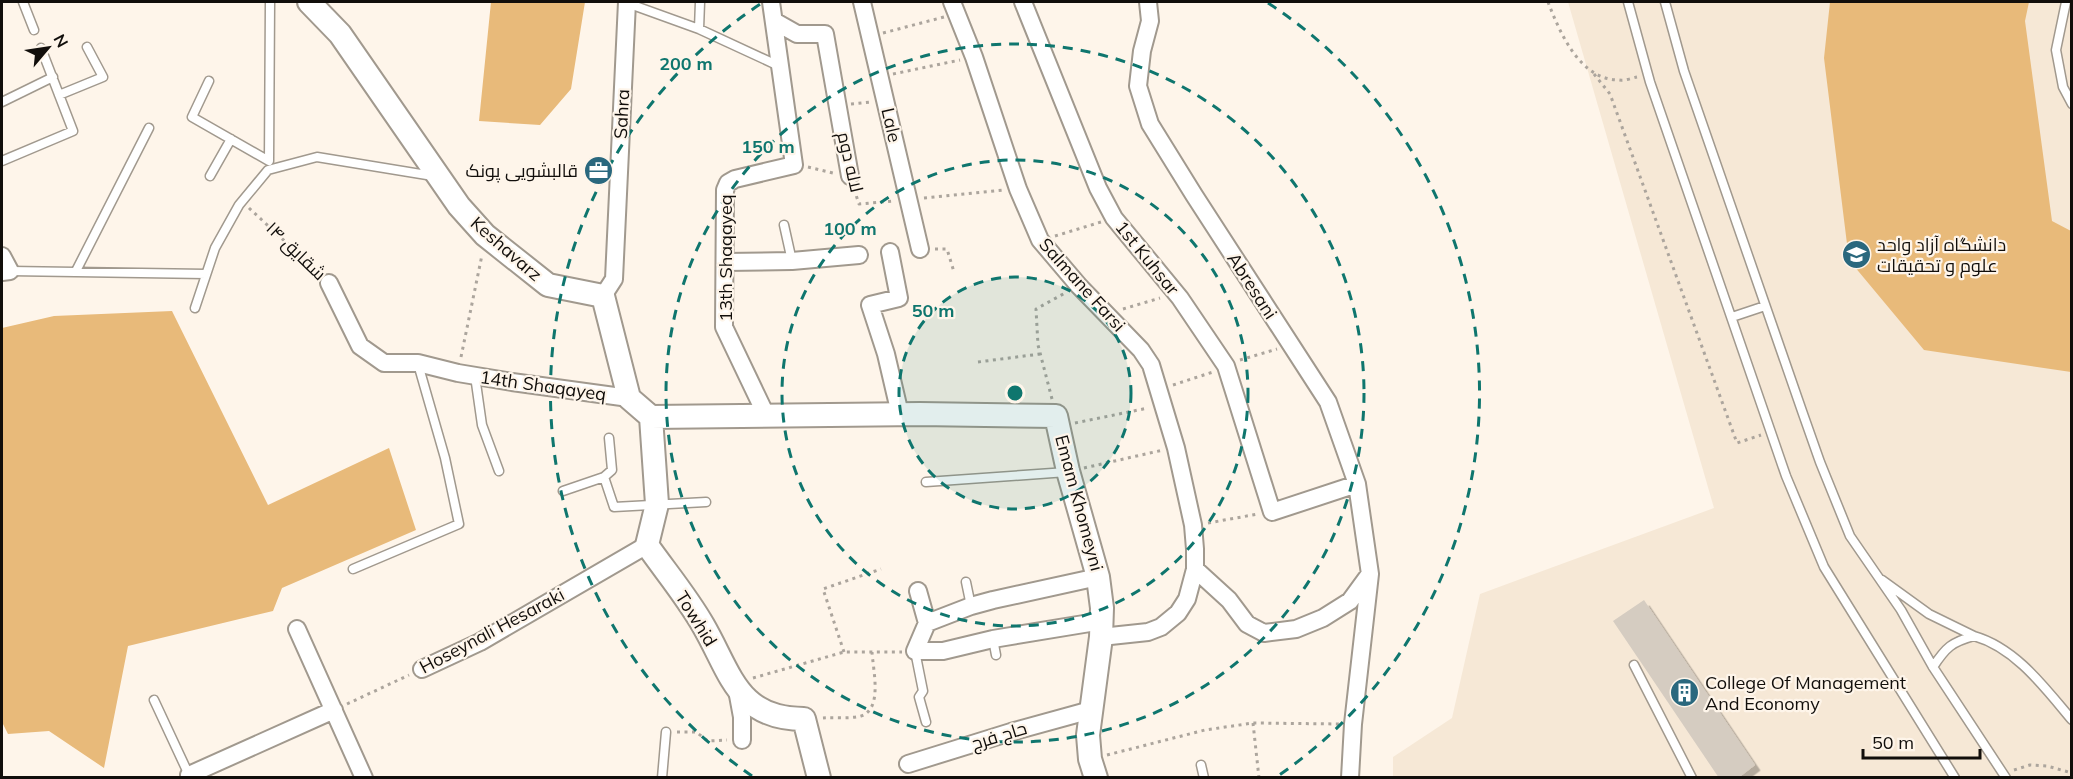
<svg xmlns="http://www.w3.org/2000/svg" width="2073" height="779" font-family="Mulish,Cairo,sans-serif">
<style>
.built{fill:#f6e8d6}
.green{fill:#e8ba7a}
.building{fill:#d5ccc1;filter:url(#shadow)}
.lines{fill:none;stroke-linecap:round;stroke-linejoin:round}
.lane-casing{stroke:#a1998e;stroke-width:11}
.street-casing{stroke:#a1998e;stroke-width:20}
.secondary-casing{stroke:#a1998e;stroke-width:26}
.path{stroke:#aca59d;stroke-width:3;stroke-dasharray:3 4.5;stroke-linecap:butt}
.lane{stroke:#fff;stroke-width:8}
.street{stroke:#fff;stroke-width:16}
.secondary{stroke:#fff;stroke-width:22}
.ring{fill:none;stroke:#0f766e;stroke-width:3;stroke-dasharray:10 8}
.labels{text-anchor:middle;stroke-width:4.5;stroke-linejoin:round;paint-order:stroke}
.street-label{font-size:18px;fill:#110e0b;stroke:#fef5ea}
.poi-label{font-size:18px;fill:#110e0b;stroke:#fef5ea;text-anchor:start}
.centre{fill:#0f766e;stroke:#fef5ea;stroke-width:3}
.ring-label{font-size:18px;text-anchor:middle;font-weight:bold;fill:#0f766e;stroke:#fef5ea;stroke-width:4.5;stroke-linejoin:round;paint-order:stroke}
</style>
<defs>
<filter id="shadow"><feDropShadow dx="5.5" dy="5.5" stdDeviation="0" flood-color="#0004"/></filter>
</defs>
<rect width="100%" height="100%" fill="#fef5ea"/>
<!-- built -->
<path class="built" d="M1568,2H2071V777L1393,778V757L1452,718L1480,594L1714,508Z"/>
<!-- green -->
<path class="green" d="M491,2H585L571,89L540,125L479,121Z
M1830,2H2029L2025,21L2052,221L2071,231V372L1924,350L1849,260L1824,58Z
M172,311L268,505L389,448L416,530L282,588L273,611L128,646L104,768L49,731L8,734L2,722V328L54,316Z"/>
<!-- building -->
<path class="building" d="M1644,600L1755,765L1738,778H1719L1613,621Z"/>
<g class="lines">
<defs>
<path id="lane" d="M23,2L34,30
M1628,2L1650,82L1786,476L1824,567L1955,778
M1665,2L1684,71L1802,411L1820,462L1850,536L1901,610L1933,667L2006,778
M2066,2L2056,50L2063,87L2072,104
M627,3L699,29L779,66
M699,29L700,2
M209,81L192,117L269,161L270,2
M59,95L103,77L87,47
M2,102L53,77
M2,161L73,131L41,48
M210,176L231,139
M784,225L792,261
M10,271L206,274
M76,271L149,128
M195,308L215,248L239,205L268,170L317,157L433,176
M1732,317L1765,306
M475,376L482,425L499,471
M604,477L612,470L609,438
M926,482L1067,472
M563,491L604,477L614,507L706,502
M353,569L459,524L445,458L418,364
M1882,580L1929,614L1974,636C1952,642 1946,647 1933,667
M966,582L971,606
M1974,636C2016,648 2045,688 2072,720
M993,639L996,655
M915,651L923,691L919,697L926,722
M1634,665L1692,778
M154,700L189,775
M1201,765L1204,778
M662,778L666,732"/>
<path id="street" d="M862,2L920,249
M952,2L974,57L1018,189L1040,240L1079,286L1141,350L1151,365L1176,448L1193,525L1195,549V569L1187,599L1178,613L1161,627L1148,632L1101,637
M1023,2L1098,188L1114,218L1180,298L1226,366L1272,512L1357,484
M1148,2L1150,21L1142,51L1138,86L1150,124L1194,195L1328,402L1357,484L1370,574L1353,724L1350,778
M774,21L797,34H825L850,176
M890,252L899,298L870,305L886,354L900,414
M2,256L10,271L2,272
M725,262L792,261L859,255
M329,283L360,346L384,363H418L458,373L512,382L629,398
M603,296L614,279L627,2
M766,415L724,327L725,190L728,183L735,179L794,165L771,2
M1195,569L1229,600L1247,624L1264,633L1296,629L1323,618L1350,601L1369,575
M918,591L927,623L915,651H943L993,639L1102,621
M927,623L971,606L993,600L1098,577
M297,629L364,778
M422,669L480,642L647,545
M737,690L742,717V740
M908,764L1011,732L1091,710
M189,775L334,710"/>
<path id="secondary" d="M309,2L340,34L459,206L485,235L548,285L603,296L629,398L651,417
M651,417L920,414L1056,416L1068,471L1098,577L1102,608L1101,637L1088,735L1090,759L1096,778
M651,417L657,504L647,545C666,572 687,597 703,625C731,673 737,719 804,719L819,778"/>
</defs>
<!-- lane casing -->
<use href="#lane" class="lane-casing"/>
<!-- street casing -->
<use href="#street" class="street-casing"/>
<!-- secondary casing -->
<use href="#secondary" class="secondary-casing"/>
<!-- path -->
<path class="path" d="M1548,2C1560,33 1580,80 1619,80C1625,81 1632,78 1637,77
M883,33L944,17
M893,74L960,60
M1594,74L1610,94L1737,443L1761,435
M851,104L871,102
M808,167L833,173
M854,189L859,204L893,201
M924,198L1004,190
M249,208L319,273
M1055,236L1101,222
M935,249H947L954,272
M1123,309L1160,298
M461,357L482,255
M1240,360L1277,349
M978,362L1040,354
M1173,385L1213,372
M1052,399L1038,345L1036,309L1065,293
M1075,423L1148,408
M1084,468L1163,450
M1208,523L1258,514
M844,652L823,589L881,569
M753,678L844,652H902
M347,704L409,675
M823,718C835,717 850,719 861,716C883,709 873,670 872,652
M1253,723L1259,778
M677,732H696L708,741L727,740
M1107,755L1205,730L1253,723L1340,724
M2014,770L2030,765L2047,766L2072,773"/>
<!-- lane -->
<use href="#lane" class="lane"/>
<!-- street -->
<use href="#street" class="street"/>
<!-- secondary -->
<use href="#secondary" class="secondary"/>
</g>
<!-- distance rings -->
<circle cx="1015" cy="393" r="116" fill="#0f766e" fill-opacity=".12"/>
<g class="ring">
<circle cx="1015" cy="393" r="116"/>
<circle cx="1015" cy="393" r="233"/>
<circle cx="1015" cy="393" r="349"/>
<path d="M752 776A465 465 0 0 1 762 3M1268 3A465 465 0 0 1 1278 776"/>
</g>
<!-- icons -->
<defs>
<symbol id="office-disc" viewBox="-11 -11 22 22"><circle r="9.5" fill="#2a687e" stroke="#fef5ea"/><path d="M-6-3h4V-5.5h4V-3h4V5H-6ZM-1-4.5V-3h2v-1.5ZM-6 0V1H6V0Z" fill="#fff"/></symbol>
<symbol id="university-disc" viewBox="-11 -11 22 22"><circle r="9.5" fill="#2a687e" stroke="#fef5ea"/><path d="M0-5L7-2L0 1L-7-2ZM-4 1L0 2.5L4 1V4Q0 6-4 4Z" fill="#fff"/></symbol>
<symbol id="building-disc" viewBox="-11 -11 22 22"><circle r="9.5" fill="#2a687e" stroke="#fef5ea"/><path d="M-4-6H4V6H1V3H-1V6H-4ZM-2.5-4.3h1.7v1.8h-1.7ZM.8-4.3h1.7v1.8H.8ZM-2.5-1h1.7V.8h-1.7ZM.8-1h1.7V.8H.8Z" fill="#fff"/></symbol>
</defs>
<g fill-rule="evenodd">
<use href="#office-disc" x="582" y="154" width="33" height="33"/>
<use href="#university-disc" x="1840" y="238" width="33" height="33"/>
<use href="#building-disc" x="1668" y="676" width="33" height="33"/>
</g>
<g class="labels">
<!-- street labels -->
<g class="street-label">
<text transform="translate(622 114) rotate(-87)" y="6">Sahra</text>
<text transform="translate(891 125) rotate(77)" y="6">Lale</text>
<text transform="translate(850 162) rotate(77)" y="6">لاله دوم</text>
<text transform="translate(506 249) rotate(41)" y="6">Keshavarz</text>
<text transform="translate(296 251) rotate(44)" y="6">شقایق ۱۴</text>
<text transform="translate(726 258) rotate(-90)" y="6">13th Shaqayeq</text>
<text transform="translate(1147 258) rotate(51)" y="6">1st Kuhsar</text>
<text transform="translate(1082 285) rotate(48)" y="6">Salmane Farsi</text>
<text transform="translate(1252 286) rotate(57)" y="6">Abresani</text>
<text transform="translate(543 386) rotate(8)" y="6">14th Shaqayeq</text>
<text transform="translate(1079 503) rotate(75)" y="6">Emam Khomeyni</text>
<text transform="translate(696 619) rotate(58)" y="6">Towhid</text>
<text transform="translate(492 631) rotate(-28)" y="6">Hoseynali Hesaraki</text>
<text transform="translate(999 736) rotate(-17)" y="6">حاج فرج</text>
</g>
<!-- poi labels -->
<g class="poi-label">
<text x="578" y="177" text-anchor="end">قالبشویی پونک</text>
<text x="1877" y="251">دانشگاه آزاد واحد<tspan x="1877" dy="21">علوم و تحقیقات</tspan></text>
<text x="1705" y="689">College Of Management<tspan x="1705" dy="21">And Economy</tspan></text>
</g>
</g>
<circle cx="1015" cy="393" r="9" class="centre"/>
<g class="ring-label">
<text x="686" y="70">200 m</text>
<text x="768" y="153">150 m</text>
<text x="850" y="235">100 m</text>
<text x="933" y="317">50 m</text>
</g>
<!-- border -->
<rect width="2073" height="779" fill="none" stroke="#110e0b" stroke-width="6"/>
<!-- north arrow -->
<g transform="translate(48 48) rotate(61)" stroke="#fef5ea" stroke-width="4.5" paint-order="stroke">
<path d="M0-4.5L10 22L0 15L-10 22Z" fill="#110e0b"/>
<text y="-9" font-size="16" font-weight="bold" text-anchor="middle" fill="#110e0b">N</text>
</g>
<!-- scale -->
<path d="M1863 749v9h117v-9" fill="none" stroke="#110e0b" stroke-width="3"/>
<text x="1872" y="749" font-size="18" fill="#110e0b" stroke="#fef5ea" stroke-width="4.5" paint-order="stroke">50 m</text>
</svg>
